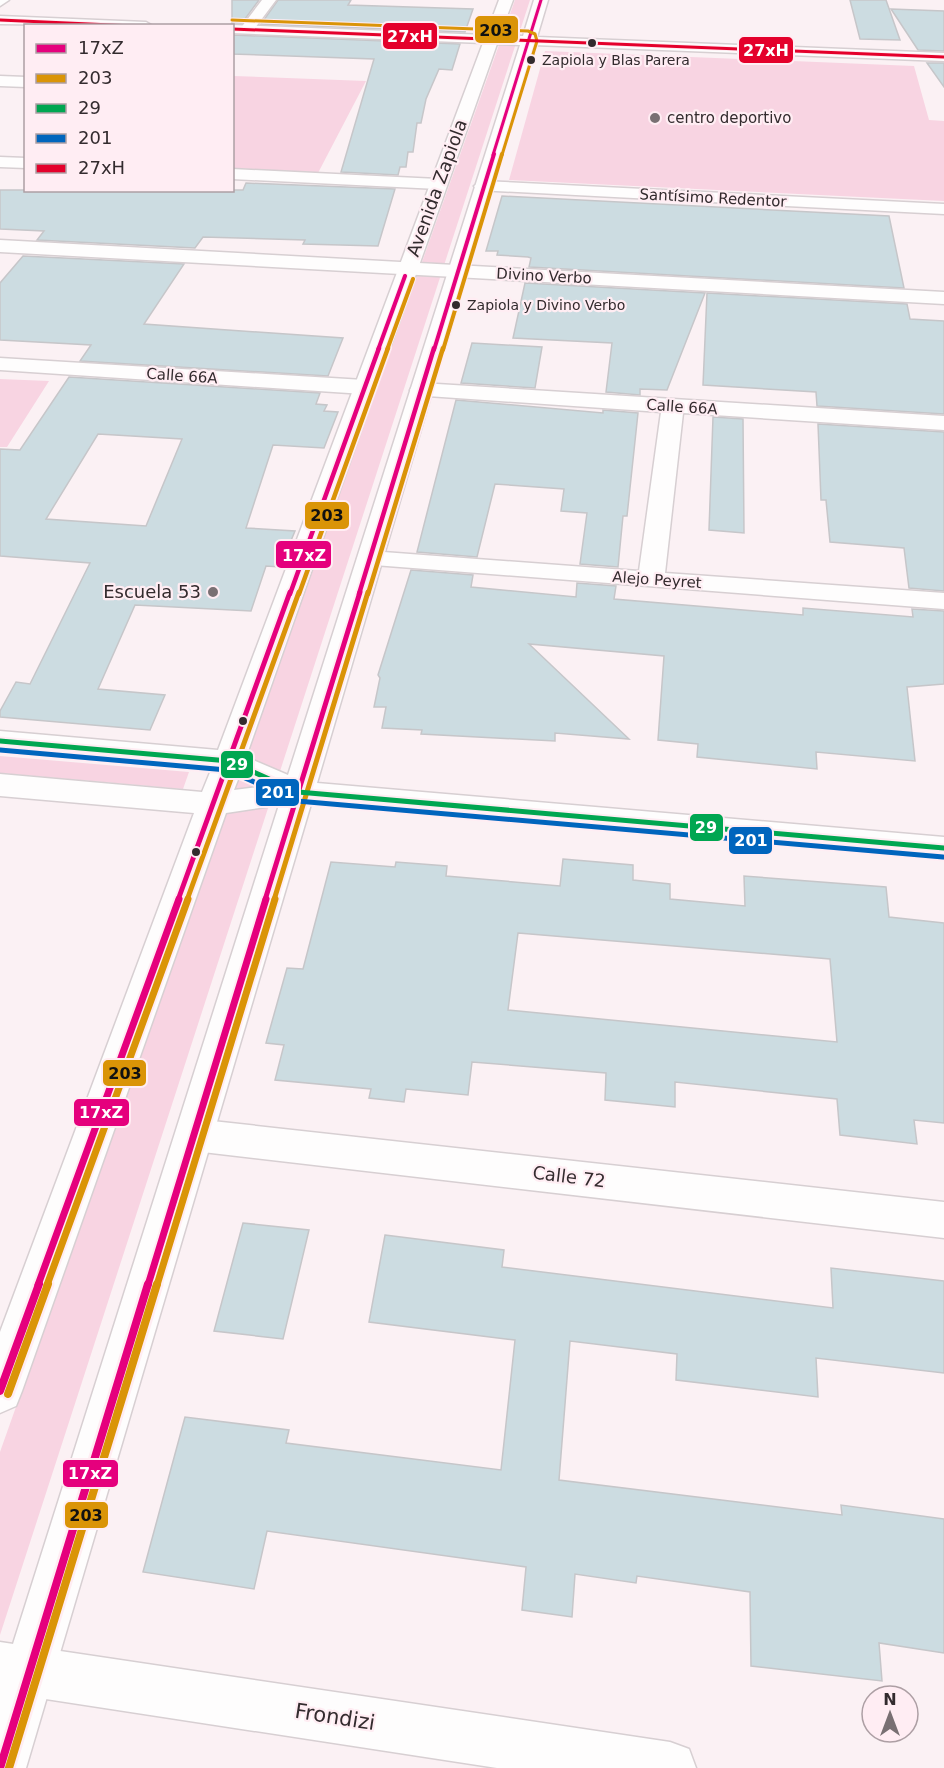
<svg xmlns="http://www.w3.org/2000/svg" width="944" height="1768" font-family="'DejaVu Sans',sans-serif">
<style>
.green{fill:#f8d4e2}
.building{fill:#ccdce1;stroke:#c6c6c9;stroke-width:1.5;fill-rule:evenodd}
.lines{fill:none;stroke-linecap:round;stroke-linejoin:round}
.minor-casing{stroke:#d7cfd2;stroke-width:3}
.major-casing{stroke:#d7cfd2;stroke-width:3}
.minor{fill:#fefdfd;fill-rule:evenodd}
.major{fill:#fefdfd;fill-rule:evenodd}
.bus-1-far5-casing{stroke:#ffedf3;stroke-width:5}
.bus-1-far4-casing{stroke:#ffedf3;stroke-width:6}
.bus-1-far3-casing{stroke:#ffedf3;stroke-width:8}
.bus-1-far2-casing{stroke:#ffedf3;stroke-width:9}
.bus-1-far1-casing{stroke:#ffedf3;stroke-width:11}
.bus-1-casing{stroke:#ffedf3;stroke-width:13}
.bus-2-far5-casing{stroke:#ffedf3;stroke-width:5}
.bus-2-far4-casing{stroke:#ffedf3;stroke-width:6}
.bus-2-far3-casing{stroke:#ffedf3;stroke-width:8}
.bus-2-far2-casing{stroke:#ffedf3;stroke-width:9}
.bus-2-far1-casing{stroke:#ffedf3;stroke-width:11}
.bus-2-casing{stroke:#ffedf3;stroke-width:13}
.bus-3-casing{stroke:#ffedf3;stroke-width:9}
.bus-4-casing{stroke:#ffedf3;stroke-width:9}
.bus-5-casing{stroke:#ffedf3;stroke-width:5}
.bus-1-far5{stroke:#e5007d;stroke-width:3}
.bus-1-far4{stroke:#e5007d;stroke-width:4}
.bus-1-far3{stroke:#e5007d;stroke-width:4.5}
.bus-1-far2{stroke:#e5007d;stroke-width:5}
.bus-1-far1{stroke:#e5007d;stroke-width:7}
.bus-1{stroke:#e5007d;stroke-width:8}
.bus-2-far5{stroke:#da9407;stroke-width:3}
.bus-2-far4{stroke:#da9407;stroke-width:4}
.bus-2-far3{stroke:#da9407;stroke-width:4.5}
.bus-2-far2{stroke:#da9407;stroke-width:5}
.bus-2-far1{stroke:#da9407;stroke-width:7}
.bus-2{stroke:#da9407;stroke-width:8}
.bus-3{stroke:#00a651;stroke-width:5}
.bus-4{stroke:#0065bd;stroke-width:5}
.bus-5{stroke:#e4002b;stroke-width:3}
.bus-dot{fill:#332b2e;stroke:#ffedf3;stroke-width:2}
.poi-dot{fill:#797073;stroke:#ffedf3;stroke-width:2}
.labels{text-anchor:middle;stroke-width:4.5;stroke-linejoin:round;paint-order:stroke}
.far-bus-label{font-size:14px;fill:#332b2e;stroke:#ffedf3;text-anchor:start}
.far-poi-label{font-size:15px;fill:#332b2e;stroke:#ffedf3;text-anchor:start}
.far-street-label{font-size:15px;fill:#332b2e;stroke:#ffedf3}
.street-label{font-size:18px;fill:#332b2e;stroke:#ffedf3}
.poi-label{font-size:18px;fill:#332b2e;stroke:#ffedf3;text-anchor:end}
.near-street-label{font-size:21px;fill:#332b2e;stroke:#ffedf3}
.line-badge{stroke:#ffedf3;stroke-width:2}
.badge-label{font-size:16px;text-anchor:middle;font-weight:bold;fill:#fff}
.pale-badge-label{font-size:16px;text-anchor:middle;font-weight:bold;fill:#111}
</style>
<rect width="100%" height="100%" fill="#fbf1f4"/>
<!-- green -->
<path class="green" d="M515,0H530L0,1635V1452Z
M545,51L914,66L929,120L944,121V201L509,180Z
M233,76L366,81L318,173L233,168Z
M0,379L49,381L7,447H0Z
M0,756L189,772L183,789L0,773Z"/>
<!-- building -->
<path class="building" d="M232,0H259L242,23H232Z
M278,0H351L348,5L473,9L465,32L261,24Z
M850,0H886L900,40L860,39Z
M891,9L944,11V51L918,50Z
M232,35L460,44L452,70L439,69L426,99L421,123H417L413,152H408L406,167H400L398,175L341,172L374,59L232,54Z
M927,63H944V87Z
M246,183L395,189L378,246L303,244L305,240L203,237L195,248L37,240L44,231L0,229V190H243Z
M502,196L889,216L904,288L529,267L531,258L528,257L497,255L498,251H486Z
M23,256L184,264L144,324L343,338L328,376L80,361L91,345L0,340V283Z
M525,283L705,293L667,390L640,389V395L606,392L612,343L513,338Z
M707,293L907,304L910,319L944,321V414L817,406L816,392L703,385Z
M472,343L542,347L535,388L461,383Z
M69,377L320,393L316,404L327,405L324,411L338,412L324,448L273,445L246,528L295,531L280,567L266,566L251,611L135,605L98,689L165,695L150,730L0,717V711L16,682L30,684L90,563L0,556V449L20,450ZM98,434L182,439L146,526L46,519Z
M456,400L603,413V410L638,413L627,516H623L618,567L580,564L587,513L561,511L564,489L495,484L477,557L417,552Z
M713,417L743,419L744,533L709,530Z
M818,424L944,432V591L909,588L904,548L830,542L826,500H821Z
M411,570L473,575L471,587L576,597L577,583L616,586L614,599L803,615V608L913,617L912,609L944,611V684L907,687L915,761L816,752L817,769L697,757L698,744L658,740L664,656L529,644L629,739L555,733V741L421,734L422,730L382,728L386,707H374L380,678L378,675Z
M563,859L633,865V880L670,884V899L745,906L744,876L886,887L889,917L944,923V1123L914,1120L917,1144L840,1135L837,1099L675,1082V1107L605,1100L606,1073L472,1062L468,1095L406,1089L404,1102L369,1098L371,1089L275,1080L284,1045L266,1043L287,968L303,969L331,862L395,867L396,862L447,866L446,876L560,886ZM518,933L830,959L837,1042L508,1010Z
M243,1223L309,1230L283,1339L214,1331Z
M385,1235L504,1250L502,1267L833,1308L831,1268L944,1281V1373L816,1358L818,1397L676,1380L677,1354L570,1341L559,1480L842,1515L841,1505L944,1519V1653L879,1643L882,1681L751,1666L750,1592L637,1576L636,1583L575,1574L572,1617L522,1610L526,1567L267,1531L254,1589L143,1572L185,1417L289,1430L286,1443L501,1470L515,1340L369,1322Z"/>
<g class="lines">
<defs>
<path id="minor" d="M0,0H9L0,6Z
M262,0H276L252,32H242L240,29Z
M0,76L26,77V87L0,86Z
M0,157L26,158V168L0,167Z
M232,169L438,179L447,184L438,189L232,179Z
M483,181L944,204V214L477,190L474,186Z
M0,240L944,292V304L0,252Z
M0,358L364,380L372,382L375,387L372,392L364,394L0,370Z
M421,383L944,416V430L683,413L665,573L944,593V609L361,564L357,559L361,554L370,551L639,571L661,412L413,395L410,390L413,385Z
M194,1119L944,1202V1238L194,1151L180,1147L175,1135L180,1123Z
M0,1642L670,1742L689,1749L696,1768H497L0,1692Z"/>
<path id="major" d="M499,0H513L500,35L523,36L534,0H548L537,37L944,53V61L534,45L317,783L944,837V859L311,804L26,1768H0V1685L279,805L226,813L22,1391L16,1406L0,1413V1332L194,813L0,796V774L202,792L211,770L0,751V731L218,750L483,43L232,33V26H229L232,25L486,35ZM497,44L520,45L288,775L246,757ZM239,777L259,787L234,790Z
M0,16L146,22L153,26L0,24Z"/>
</defs>
<!-- minor casing -->
<use href="#minor" class="minor-casing"/>
<!-- major casing -->
<use href="#major" class="major-casing"/>
<!-- minor -->
<use href="#minor" class="minor"/>
<!-- major -->
<use href="#major" class="major"/>
<defs>
<path id="bus-1-far5" d="M493,155L541,0"/>
<path id="bus-1-far4" d="M378,350L405,276
M434,350L494,154"/>
<path id="bus-1-far3" d="M290,594L379,348
M359,594L434,348"/>
<path id="bus-1-far2" d="M178,900L290,592
M265,900L360,592"/>
<path id="bus-1-far1" d="M38,1285L179,899
M148,1285L266,899"/>
<path id="bus-1" d="M0,1391L39,1284
M0,1768L148,1284"/>
<path id="bus-2-far5" d="M232,20L528,31L535,34L537,41L502,155"/>
<path id="bus-2-far4" d="M387,350L413,279
M443,350L502,154"/>
<path id="bus-2-far3" d="M299,594L388,348
M368,594L443,348"/>
<path id="bus-2-far2" d="M187,900L299,592
M274,900L368,592"/>
<path id="bus-2-far1" d="M47,1285L188,899
M157,1285L275,899"/>
<path id="bus-2" d="M8,1394L48,1284
M9,1768L157,1284"/>
<path id="bus-3" d="M0,741L229,761L298,792L944,848"/>
<path id="bus-4" d="M0,750L227,770L297,801L943,857"/>
<path id="bus-5" d="M0,20L134,26
M232,29L944,57"/>
</defs>
<!-- bus-1-far5 casing -->
<use href="#bus-1-far5" class="bus-1-far5-casing"/>
<!-- bus-1-far4 casing -->
<use href="#bus-1-far4" class="bus-1-far4-casing"/>
<!-- bus-1-far3 casing -->
<use href="#bus-1-far3" class="bus-1-far3-casing"/>
<!-- bus-1-far2 casing -->
<use href="#bus-1-far2" class="bus-1-far2-casing"/>
<!-- bus-1-far1 casing -->
<use href="#bus-1-far1" class="bus-1-far1-casing"/>
<!-- bus-1 casing -->
<use href="#bus-1" class="bus-1-casing"/>
<!-- bus-2-far5 casing -->
<use href="#bus-2-far5" class="bus-2-far5-casing"/>
<!-- bus-2-far4 casing -->
<use href="#bus-2-far4" class="bus-2-far4-casing"/>
<!-- bus-2-far3 casing -->
<use href="#bus-2-far3" class="bus-2-far3-casing"/>
<!-- bus-2-far2 casing -->
<use href="#bus-2-far2" class="bus-2-far2-casing"/>
<!-- bus-2-far1 casing -->
<use href="#bus-2-far1" class="bus-2-far1-casing"/>
<!-- bus-2 casing -->
<use href="#bus-2" class="bus-2-casing"/>
<!-- bus-3 casing -->
<use href="#bus-3" class="bus-3-casing"/>
<!-- bus-4 casing -->
<use href="#bus-4" class="bus-4-casing"/>
<!-- bus-5 casing -->
<use href="#bus-5" class="bus-5-casing"/>
<!-- bus-1-far5 -->
<use href="#bus-1-far5" class="bus-1-far5"/>
<!-- bus-1-far4 -->
<use href="#bus-1-far4" class="bus-1-far4"/>
<!-- bus-1-far3 -->
<use href="#bus-1-far3" class="bus-1-far3"/>
<!-- bus-1-far2 -->
<use href="#bus-1-far2" class="bus-1-far2"/>
<!-- bus-1-far1 -->
<use href="#bus-1-far1" class="bus-1-far1"/>
<!-- bus-1 -->
<use href="#bus-1" class="bus-1"/>
<!-- bus-2-far5 -->
<use href="#bus-2-far5" class="bus-2-far5"/>
<!-- bus-2-far4 -->
<use href="#bus-2-far4" class="bus-2-far4"/>
<!-- bus-2-far3 -->
<use href="#bus-2-far3" class="bus-2-far3"/>
<!-- bus-2-far2 -->
<use href="#bus-2-far2" class="bus-2-far2"/>
<!-- bus-2-far1 -->
<use href="#bus-2-far1" class="bus-2-far1"/>
<!-- bus-2 -->
<use href="#bus-2" class="bus-2"/>
<!-- bus-3 -->
<use href="#bus-3" class="bus-3"/>
<!-- bus-4 -->
<use href="#bus-4" class="bus-4"/>
<!-- bus-5 -->
<use href="#bus-5" class="bus-5"/>
</g>
<!-- markers -->
<g class="bus-dot">
<circle cx="592" cy="43" r="5"/>
<circle cx="531" cy="60" r="5"/>
<circle cx="456" cy="305" r="5"/>
<circle cx="243" cy="721" r="5"/>
<circle cx="196" cy="852" r="5"/>
</g>
<g class="poi-dot">
<circle cx="655" cy="118" r="6"/>
<circle cx="213" cy="592" r="6"/>
</g>
<g class="labels">
<!-- far-bus labels -->
<g class="far-bus-label">
<text x="542" y="65">Zapiola y Blas Parera</text>
<text x="467" y="310">Zapiola y Divino Verbo</text>
</g>
<!-- far-poi labels -->
<g class="far-poi-label">
<text x="667" y="123">centro deportivo</text>
</g>
<!-- far-street labels -->
<g class="far-street-label">
<text transform="translate(713 198) rotate(3)" y="5">Santísimo Redentor</text>
<text transform="translate(544 276) rotate(3)" y="5">Divino Verbo</text>
<text transform="translate(182 376) rotate(4)" y="5">Calle 66A</text>
<text transform="translate(682 407) rotate(4)" y="5">Calle 66A</text>
<text transform="translate(657 580) rotate(4)" y="5">Alejo Peyret</text>
</g>
<!-- street labels -->
<g class="street-label">
<text transform="translate(437 188) rotate(-70)" y="6">Avenida Zapiola</text>
<text transform="translate(569 1177) rotate(7)" y="6">Calle 72</text>
</g>
<!-- poi labels -->
<g class="poi-label">
<text x="201" y="598">Escuela 53</text>
</g>
<!-- near-street labels -->
<g class="near-street-label">
<text transform="translate(335 1717) rotate(9)" y="7">Frondizi</text>
</g>
</g>
<g class="line-badge">
<rect x="474" y="15" width="45" height="29" rx="6" fill="#da9407"/>
<rect x="382" y="22" width="56" height="28" rx="6" fill="#e4002b"/>
<rect x="738" y="36" width="56" height="28" rx="6" fill="#e4002b"/>
<rect x="304" y="501" width="46" height="29" rx="6" fill="#da9407"/>
<rect x="275" y="540" width="57" height="29" rx="6" fill="#e5007d"/>
<rect x="220" y="750" width="34" height="29" rx="6" fill="#00a651"/>
<rect x="255" y="778" width="45" height="29" rx="6" fill="#0065bd"/>
<rect x="689" y="813" width="35" height="29" rx="6" fill="#00a651"/>
<rect x="728" y="826" width="45" height="29" rx="6" fill="#0065bd"/>
<rect x="102" y="1059" width="45" height="28" rx="6" fill="#da9407"/>
<rect x="73" y="1098" width="57" height="29" rx="6" fill="#e5007d"/>
<rect x="62" y="1459" width="57" height="29" rx="6" fill="#e5007d"/>
<rect x="64" y="1501" width="45" height="28" rx="6" fill="#da9407"/>
</g>
<g class="badge-label">
<text x="410" y="42">27xH</text>
<text x="766" y="56">27xH</text>
<text x="304" y="561">17xZ</text>
<text x="237" y="770">29</text>
<text x="278" y="798">201</text>
<text x="706" y="833">29</text>
<text x="751" y="846">201</text>
<text x="101" y="1118">17xZ</text>
<text x="90" y="1479">17xZ</text>
</g>
<g class="pale-badge-label">
<text x="496" y="36">203</text>
<text x="327" y="521">203</text>
<text x="125" y="1079">203</text>
<text x="86" y="1521">203</text>
</g>
<!-- legend -->
<rect x="24" y="24" width="210" height="168" fill="#ffedf3" stroke="#ad9fa4" stroke-width="1.5"/>
<rect x="36" y="44" width="30" height="9" fill="#e5007d" stroke="#ad9fa4" stroke-width="1.5"/>
<text x="78" y="54" font-size="18" fill="#332b2e">17xZ</text>
<rect x="36" y="74" width="30" height="9" fill="#da9407" stroke="#ad9fa4" stroke-width="1.5"/>
<text x="78" y="84" font-size="18" fill="#332b2e">203</text>
<rect x="36" y="104" width="30" height="9" fill="#00a651" stroke="#ad9fa4" stroke-width="1.5"/>
<text x="78" y="114" font-size="18" fill="#332b2e">29</text>
<rect x="36" y="134" width="30" height="9" fill="#0065bd" stroke="#ad9fa4" stroke-width="1.5"/>
<text x="78" y="144" font-size="18" fill="#332b2e">201</text>
<rect x="36" y="164" width="30" height="9" fill="#e4002b" stroke="#ad9fa4" stroke-width="1.5"/>
<text x="78" y="174" font-size="18" fill="#332b2e">27xH</text>
<!-- north arrow -->
<g transform="translate(890 1714)"><circle r="28" fill="#ffedf3" stroke="#ad9fa4" stroke-width="1.5"/>
<path d="M0-4.5L10 22L0 15L-10 22Z" fill="#797073"/>
<text y="-9" font-size="16" font-weight="bold" text-anchor="middle" fill="#332b2e">N</text>
</g>
</svg>
